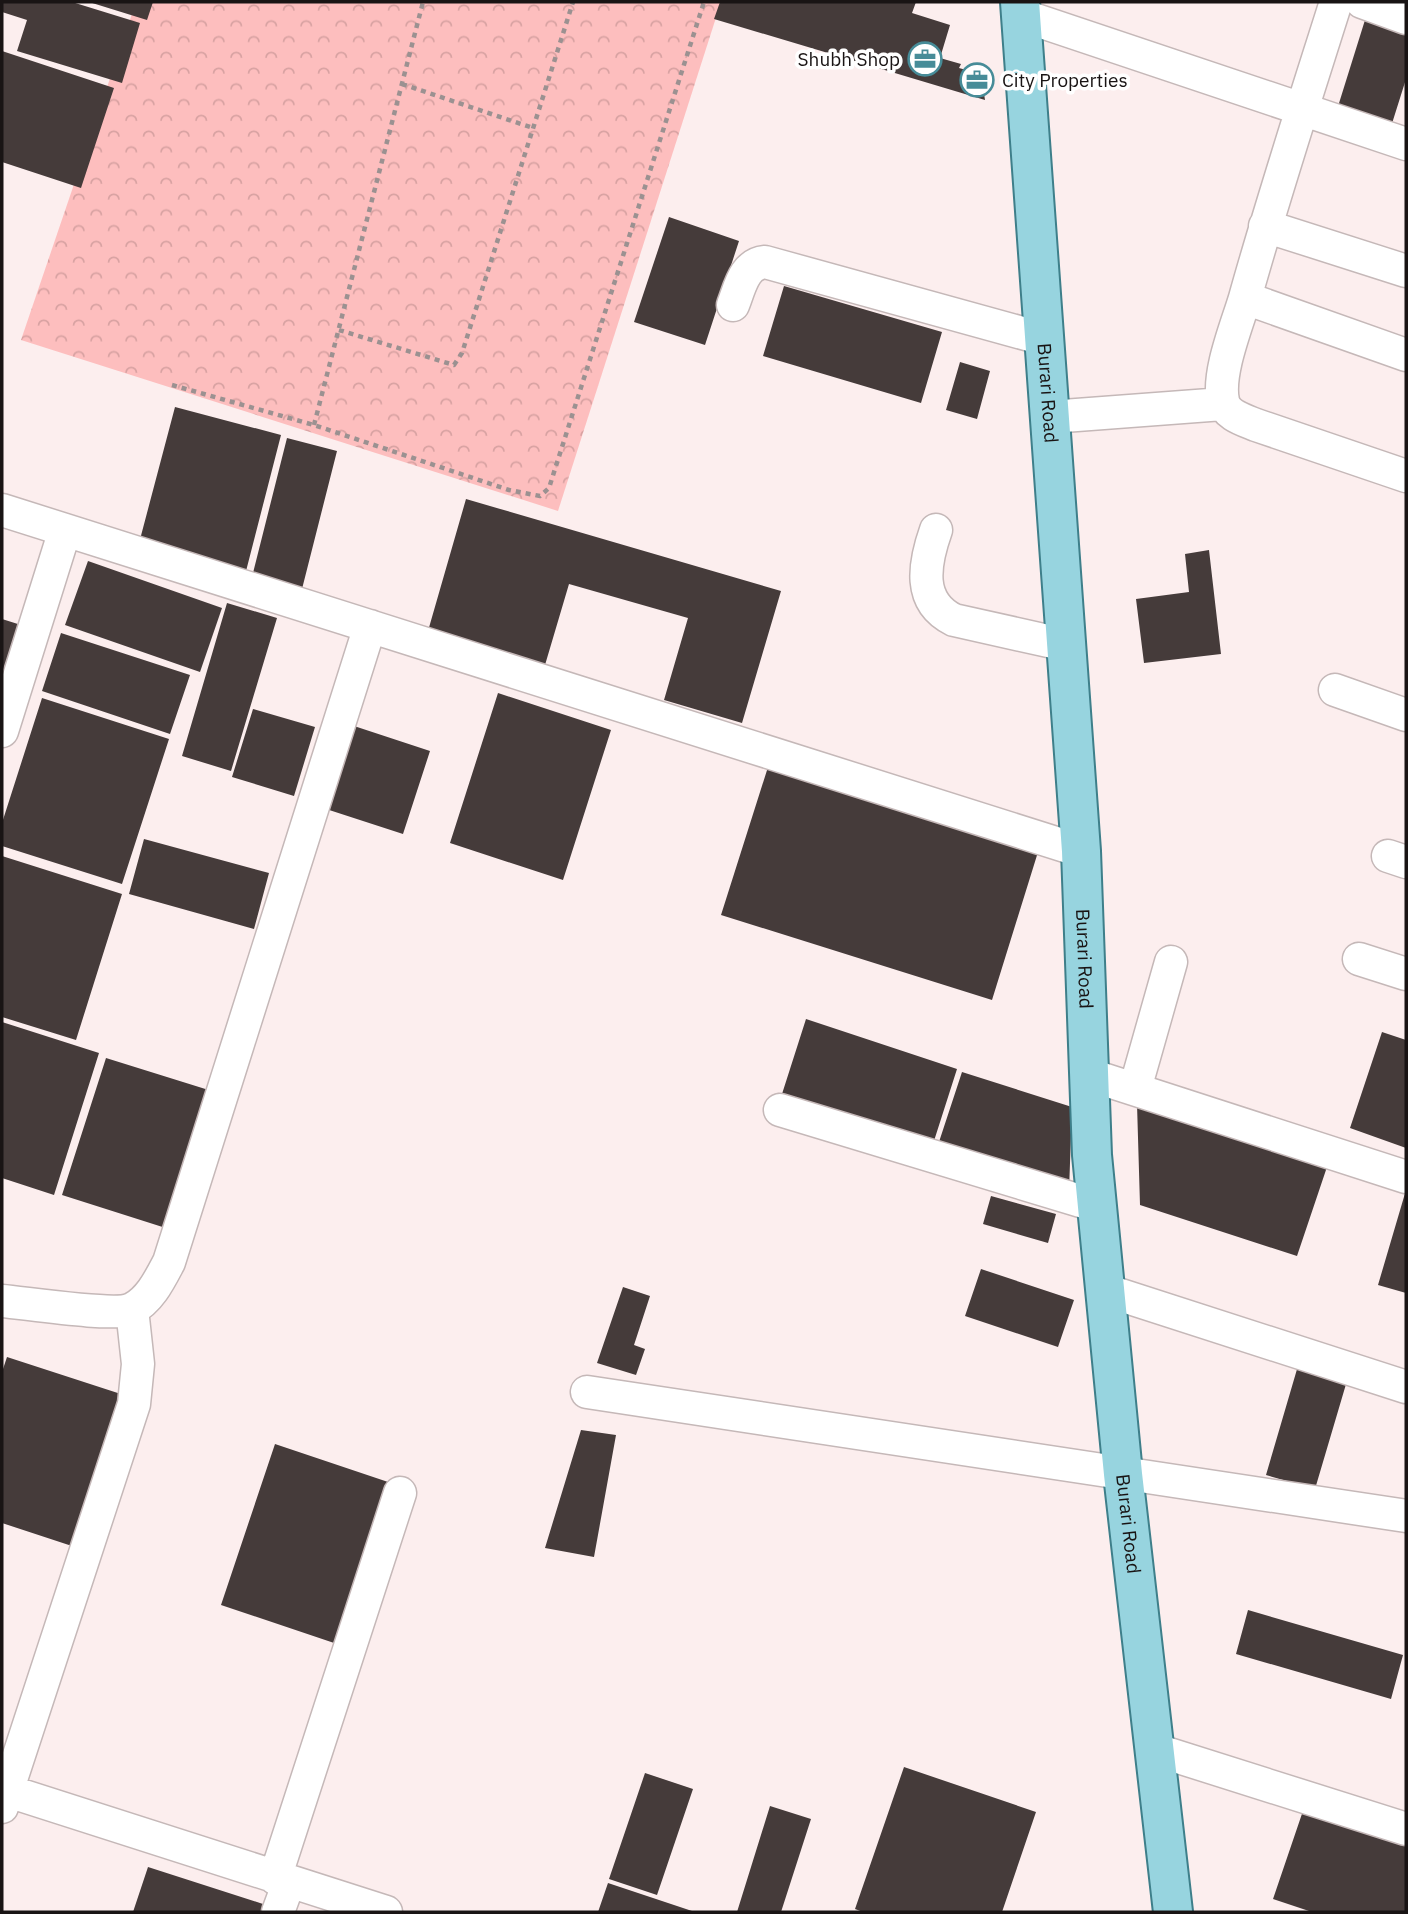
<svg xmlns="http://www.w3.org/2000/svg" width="1408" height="1914" font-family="'IBM Plex Sans',sans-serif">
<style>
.park{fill:url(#park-crowns)}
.building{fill:#453b3a}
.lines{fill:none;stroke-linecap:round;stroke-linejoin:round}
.minor-casing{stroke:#c5b8b8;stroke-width:35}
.major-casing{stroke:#3e7f8a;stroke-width:42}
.path{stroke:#9b9191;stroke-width:4.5;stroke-dasharray:5 5;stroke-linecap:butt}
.minor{stroke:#fff;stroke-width:32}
.major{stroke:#97d4df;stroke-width:38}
.labels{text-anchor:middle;stroke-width:7;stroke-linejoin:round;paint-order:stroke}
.poi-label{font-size:19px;fill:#191414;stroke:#fff;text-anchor:end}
.street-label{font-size:19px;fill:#191414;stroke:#fff}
</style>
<defs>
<pattern id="park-crowns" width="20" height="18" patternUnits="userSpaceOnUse" patternTransform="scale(1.75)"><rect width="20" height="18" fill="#fdbebe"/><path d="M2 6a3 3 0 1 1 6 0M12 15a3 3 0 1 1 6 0" fill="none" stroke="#d8a2a2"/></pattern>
</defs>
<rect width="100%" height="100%" fill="#fceeee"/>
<!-- park -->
<path class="park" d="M136,2H721L558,511L21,340Z"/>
<!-- building -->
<path class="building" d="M2,2H72L140,23L122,83L17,51L27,20L2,12Z
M89,2H153L147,20Z
M720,2H916L912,13L950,25L940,58L961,64L959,68L981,74L985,100L714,19Z
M1365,20L1406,33V79L1389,133L1335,116Z
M2,51L114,88L81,188L2,162Z
M669,217L739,241L705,345L634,322Z
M784,286L942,332L921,403L763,356Z
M960,362L990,371L977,419L946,410Z
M175,407L281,435L245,575L138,547Z
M287,438L337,451L302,589L252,577Z
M466,499L781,591L742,723L664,700L688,618L569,584L545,665L428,631Z
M1209,550L1221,654L1144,663L1136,599L1189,592L1185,554Z
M88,561L222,608L200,672L65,625Z
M227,603L277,618L231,771L182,756Z
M2,619L21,625L2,686Z
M61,633L190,675L170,734L42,691Z
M498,693L611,730L563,880L450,843Z
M42,698L169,739L122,884L2,846V823Z
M253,709L315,727L294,796L232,777Z
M351,725L430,751L403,834L323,808Z
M768,767L1038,852L992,1000L721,915Z
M144,839L269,873L254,929L129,894Z
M2,856L122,894L76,1040L2,1017Z
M806,1019L957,1069L933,1144L782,1094Z
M2,1022L99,1053L54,1195L2,1178Z
M1382,1032L1406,1040V1148L1350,1128Z
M106,1058L215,1092L172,1230L62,1195Z
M962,1072L1072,1107L1069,1191L937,1148Z
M1137,1104L1329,1161L1297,1256L1140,1205Z
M1406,1190V1293L1378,1285Z
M991,1196L1056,1214L1048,1243L983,1224Z
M981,1269L1074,1300L1058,1347L965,1316Z
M623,1287L650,1296L634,1345L645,1349L636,1375L597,1363Z
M7,1357L127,1396L78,1548L2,1523V1372Z
M1300,1359L1349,1374L1315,1489L1266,1475Z
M581,1430L616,1435L594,1557L545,1548Z
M275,1444L397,1485L343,1646L221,1605Z
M1248,1610L1403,1655L1391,1699L1236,1654Z
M904,1767L1036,1812L1002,1912H863L855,1909Z
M645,1773L693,1789L657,1895L609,1879Z
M1306,1802L1406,1836V1912H1312L1273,1899Z
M770,1806L811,1819L781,1912H737Z
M148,1867L263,1904L261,1912H133Z
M608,1883L695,1912H598Z"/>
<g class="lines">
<defs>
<path id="minor" d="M1336,2C1305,100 1273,198 1245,298C1237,325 1217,373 1223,401C1226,415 1244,420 1256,425L1406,476
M1362,2L1406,18
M1021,15L1406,144
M1265,226L1406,271
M1245,298L1406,355
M733,305C740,287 744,264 765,262L1044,339
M1050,417L1223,404
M2,510L1081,851
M936,530C924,564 917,602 954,620L1066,645
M1335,690L1406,715
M2,731L65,530
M1388,856L1406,862
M1359,959L1406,974
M1087,1074L1406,1177
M1135,1089L1171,962
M780,1110L1097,1206
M1105,1290L1406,1387
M2,1301C26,1303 114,1317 132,1309C150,1300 160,1279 169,1262L370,626
M587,1392L1406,1516
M1153,1749L1406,1829
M2,1789L386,1912
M2,1807L134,1404L138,1364L132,1309
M275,1878L400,1493
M278,1912L289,1882"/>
<g id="major">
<path id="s1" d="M1020,2L1081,851L1092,1155L1123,1474L1173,1912"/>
</g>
</defs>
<!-- minor casing -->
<use href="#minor" class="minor-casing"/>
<!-- major casing -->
<use href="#major" class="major-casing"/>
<!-- path -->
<path class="path" d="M402,84L533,128
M339,330L454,365L462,353L573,2
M172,385L314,425L509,490L540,496L549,488L555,469L704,2
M314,425L423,2"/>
<!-- minor -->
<use href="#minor" class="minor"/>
<!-- major -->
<use href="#major" class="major"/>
</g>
<!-- icons -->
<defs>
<symbol id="office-ring" viewBox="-11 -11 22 22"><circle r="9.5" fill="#fff" stroke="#478c98" stroke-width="1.5"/><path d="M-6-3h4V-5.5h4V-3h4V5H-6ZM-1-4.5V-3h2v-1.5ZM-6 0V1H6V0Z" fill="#478c98"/></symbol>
</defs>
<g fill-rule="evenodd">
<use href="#office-ring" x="906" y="40" width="38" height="38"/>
<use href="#office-ring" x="958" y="61" width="38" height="38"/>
</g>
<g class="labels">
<!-- poi labels -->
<g class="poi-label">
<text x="900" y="66">Shubh Shop</text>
<text x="1002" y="87" text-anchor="start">City Properties</text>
</g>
<!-- street labels -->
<g class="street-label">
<text dy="7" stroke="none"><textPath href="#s1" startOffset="392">Burari Road</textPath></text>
<text dy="7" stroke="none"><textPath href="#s1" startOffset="959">Burari Road</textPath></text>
<text dy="7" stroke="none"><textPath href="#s1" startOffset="1526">Burari Road</textPath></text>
</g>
</g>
<!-- border -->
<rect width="1408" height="1914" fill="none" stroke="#191414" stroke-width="7"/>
</svg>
